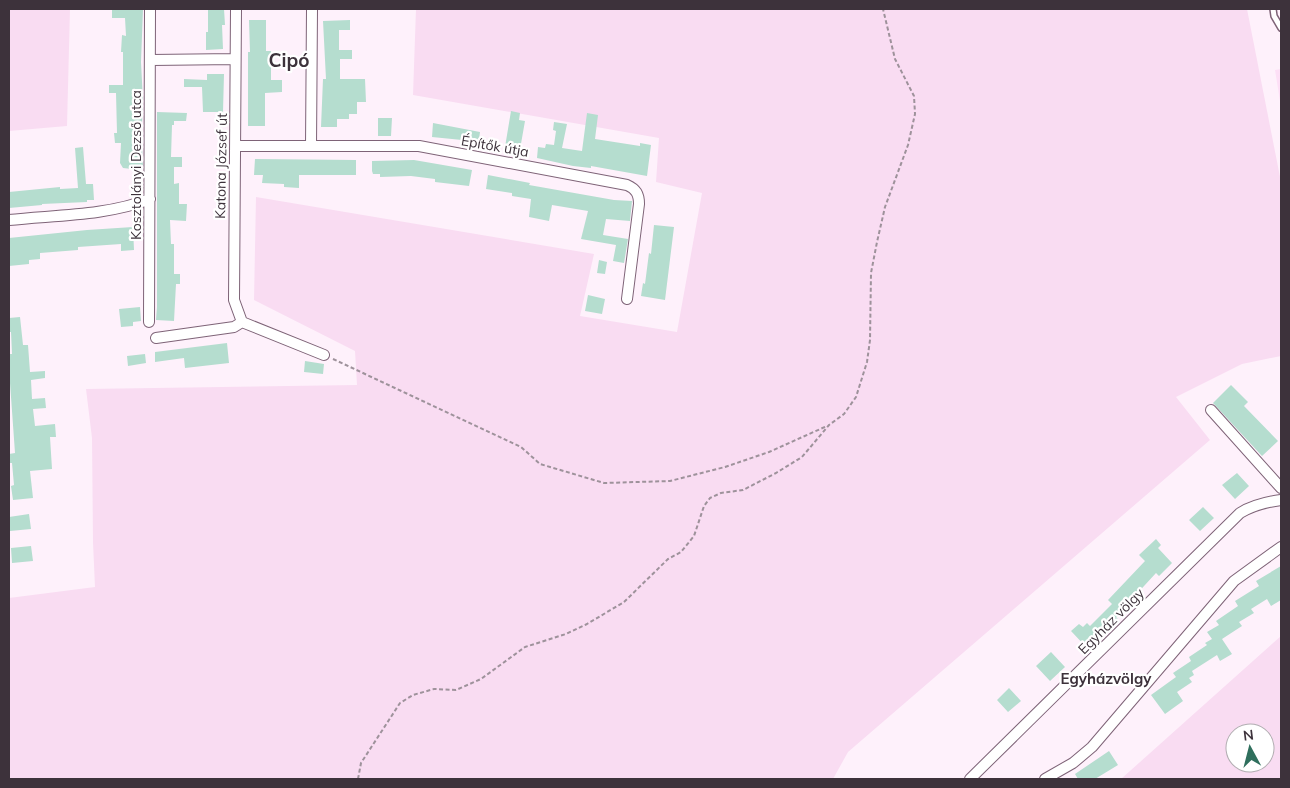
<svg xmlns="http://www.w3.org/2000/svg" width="1290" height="788" font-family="Mulish,sans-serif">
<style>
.built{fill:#fddff6}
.green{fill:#f9dcf2;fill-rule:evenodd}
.building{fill:#b5ddcf}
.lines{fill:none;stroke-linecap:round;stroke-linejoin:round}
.lane-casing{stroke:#7e6377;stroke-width:8}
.street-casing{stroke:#7e6377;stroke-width:12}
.path{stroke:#9e929b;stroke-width:2;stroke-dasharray:4 2.5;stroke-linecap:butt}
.lane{stroke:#fff;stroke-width:5}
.street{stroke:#fff;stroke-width:10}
.labels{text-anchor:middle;stroke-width:4.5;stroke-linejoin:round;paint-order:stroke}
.street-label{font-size:14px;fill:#3d323b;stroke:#fff}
.neighbourhood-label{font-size:15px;font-weight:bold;fill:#3d323b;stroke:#fff}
.district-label{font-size:19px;font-weight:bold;fill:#3d323b;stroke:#fff}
</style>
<rect width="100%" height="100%" fill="#fef1fb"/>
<!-- built -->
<path class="built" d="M1281,69V107L1275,70Z"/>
<!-- green -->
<path class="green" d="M9,9H70L67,126L9,131Z
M416,9H1247L1281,182V356L1242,364L1176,397L1210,440L848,752L833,779H9V598L95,587L93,542L92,438L86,389L357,385L355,351L254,300L256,197L594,254L580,316L677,332L702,193L656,182L659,138L413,95Z
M1281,636V779H1121ZM1235,733H1265V763H1235Z"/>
<!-- building -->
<path class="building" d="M112,9H143L141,62L143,101L142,124H141L143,166L132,165V169L123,168L120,163L121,143H115L114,133H117L116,93H109V85H123V52H121L122,35L126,36L125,18H112Z
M208,9H224L225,25H222L223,49L206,50V32H208Z
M249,20H266V51H271V80H282V92L265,93V126H248V52H250Z
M350,20V30H339V50H352V59H340V79H365L366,102H357V114H349V119H337V127H321L323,79H326L323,21Z
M207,74H224L223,112H203L202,87H184V79L207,80Z
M511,111L520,113L519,120L525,121L519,155L504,153Z
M157,112L187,113L186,121H174V125H172L171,157H182V167H174V184L179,183V204H187L186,221L170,220L171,244H174V274H180V284H176L174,321L156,320L157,307Z
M587,113L598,115L595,139L640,146V143L651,145L647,176L591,166V168L573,166L537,158L538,147L545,148L546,144L554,145L556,131L553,130L554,122L567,124L562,148L582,151Z
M378,118H392L391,136H378Z
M433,123L480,132L478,147L462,144V140L432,137Z
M83,147L86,184H93L94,200H87V202L42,204V205L9,208V192L60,187V189L78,188L75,148Z
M255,159L356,160V175H299V188L284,187V184L262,183L263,175H254Z
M414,160L472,170L469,186L435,182V179L411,176L380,177V174H373L372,171V161Z
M488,175L530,183L529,185L614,200L632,201L630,221L606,219L603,235L628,239L624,263L613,261L616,245L581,239L588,211L552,205L549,221L529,217L531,199L512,196V193L486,189Z
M654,225L674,227L665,300L641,296L643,283L645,284L649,253L651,254Z
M133,227L134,250L121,251V244L78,247V250L40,253V259L29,260V264L9,266V238L87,230Z
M599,260L607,262L605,274L597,273Z
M588,295L605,299L602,314L585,311Z
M140,307L141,321L133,322V326L121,327L119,309Z
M20,317L23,345H28L30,372L45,371V378L31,380L32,399L45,398L46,408L33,409L35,426L55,424L56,437H50L52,469L30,471L33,498L13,500L11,486L14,485L12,463H9V454L15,453L9,369V354H12L11,332H9V318Z
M227,343L229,363L185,368L184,358L155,362V352Z
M145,354L146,363L128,366L127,356Z
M305,361L324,364L323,374L304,372Z
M1231,385L1248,402L1244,406L1278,441L1262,456L1213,403Z
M1237,473L1249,486L1235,499L1222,485Z
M1203,507L1214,518L1200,531L1189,520Z
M29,514L31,529L10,531L9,517Z
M1156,539L1161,545L1158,548L1172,563L1159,576L1156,573L1133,598L1134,599L1116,617L1118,619L1087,648L1071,631L1079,624L1083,627L1087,623L1090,626L1112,604L1108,600L1145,561L1139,555Z
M31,546L33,561L12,563L11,548Z
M1281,566V600L1271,606L1267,599L1251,609L1254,613L1239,622L1242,626L1222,639L1232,654L1220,661L1217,655L1192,671L1194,675L1189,678L1192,682L1177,692L1183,701L1165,714L1151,695L1176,677L1173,673L1191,661L1189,657L1207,645L1205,643L1212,639L1207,632L1219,625L1216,621L1238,606L1235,601L1259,586L1256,581Z
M1051,652L1065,667L1050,681L1036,666Z
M1009,688L1021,701L1008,712L997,700Z
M1109,751L1118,765L1095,779H1078L1075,774Z"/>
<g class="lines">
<defs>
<path id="lane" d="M1273,9L1274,16L1281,28"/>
<path id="street" d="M236,9L234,300L242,322
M151,60L235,59
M236,146H419L627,185C636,189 639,194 639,204L627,299
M311,146L312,9
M9,220C55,215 106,216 150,199
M149,322L150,9
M156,338L234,327L242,322L324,355
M1211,410L1281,488
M970,779L1240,513C1253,505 1266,502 1281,500
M1045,779L1073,763L1092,747L1234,581L1281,547"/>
</defs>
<!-- lane casing -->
<use href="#lane" class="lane-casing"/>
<!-- street casing -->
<use href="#street" class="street-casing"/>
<!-- path -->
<path class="path" d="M333,359L521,447L540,464L604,483L670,481L725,467L769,452L827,426
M358,779L361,763L400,703L413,695L434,689L456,690L481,679L525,647L566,634L587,624L624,602L668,559L681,552L694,536L704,506L710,498L721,493L743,490L776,473L802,457L829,425L844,414L856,397L867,362L870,340L871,273L877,242L885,207L908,145L915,114L914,96L895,59L883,9"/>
<!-- lane -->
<use href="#lane" class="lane"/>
<!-- street -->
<use href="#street" class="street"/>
</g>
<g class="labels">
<!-- street labels -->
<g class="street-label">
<text transform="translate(495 146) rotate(10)" y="5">Építők útja</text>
<text transform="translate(136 165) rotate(-90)" y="5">Kosztolányi Dezső utca</text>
<text transform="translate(221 166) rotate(-89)" y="5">Katona József út</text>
<text transform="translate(1111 621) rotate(-45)" y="5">Egyház völgy</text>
</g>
<!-- neighbourhood labels -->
<g class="neighbourhood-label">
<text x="1106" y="684">Egyházvölgy</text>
</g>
<!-- district labels -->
<g class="district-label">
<text x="289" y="67">Cipó</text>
</g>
</g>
<!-- border -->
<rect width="1290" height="788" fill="none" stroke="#3d323b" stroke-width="20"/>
<!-- north arrow -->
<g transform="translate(1250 748) rotate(353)"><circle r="24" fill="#ffffff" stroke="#b1adb1"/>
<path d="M0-4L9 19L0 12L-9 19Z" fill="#2f6f5d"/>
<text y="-8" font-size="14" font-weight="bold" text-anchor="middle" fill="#3d323b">N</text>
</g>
</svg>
